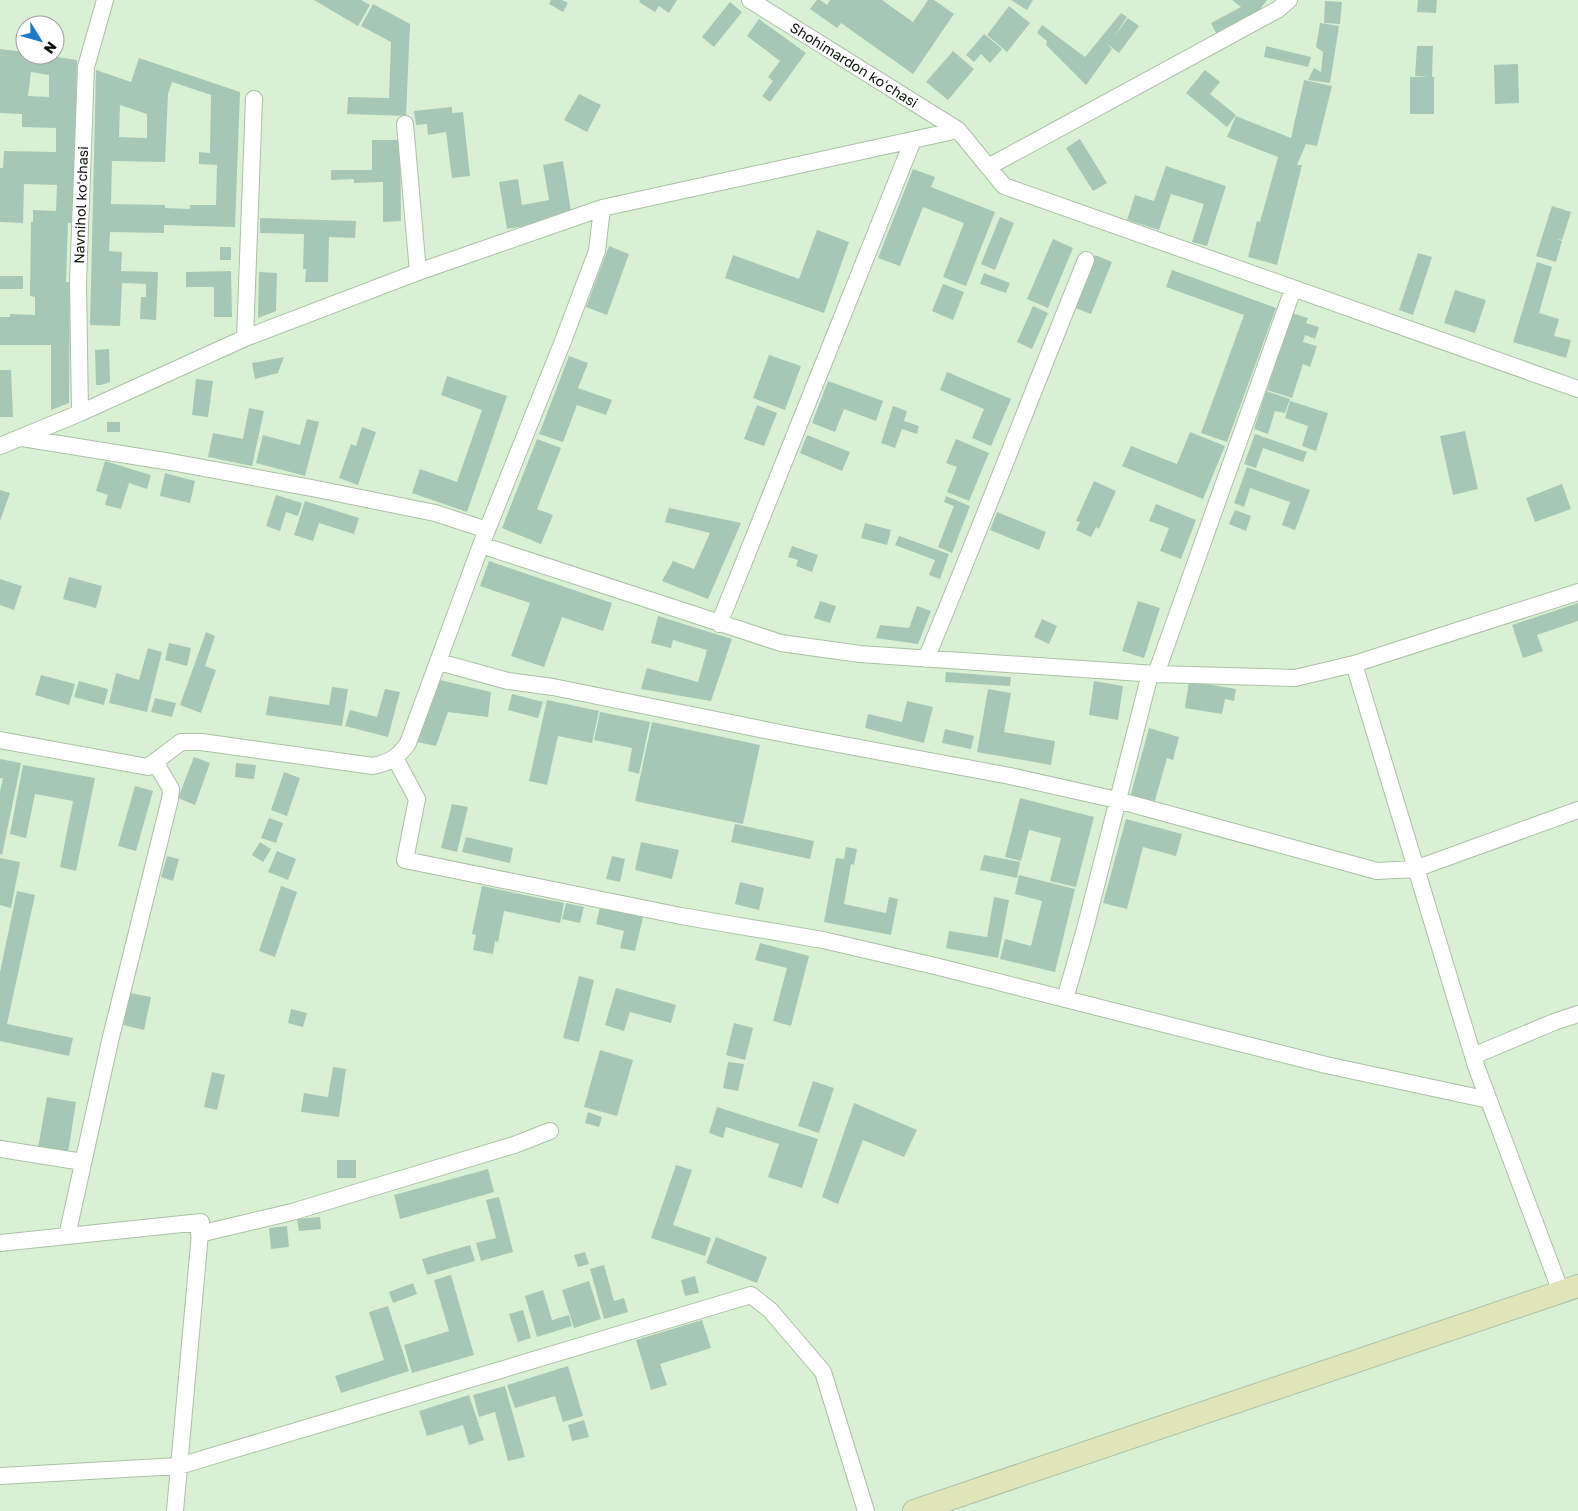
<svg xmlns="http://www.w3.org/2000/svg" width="1578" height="1511" font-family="'Golos Text',sans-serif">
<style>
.building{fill:#a7c7b6;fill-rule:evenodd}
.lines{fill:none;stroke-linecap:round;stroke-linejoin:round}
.minor-casing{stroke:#abc0a6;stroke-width:18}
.secondary-casing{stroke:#abc0a6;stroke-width:24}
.minor{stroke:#fff;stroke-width:16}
.secondary{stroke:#e0e6b9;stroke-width:22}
.labels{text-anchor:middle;stroke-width:4;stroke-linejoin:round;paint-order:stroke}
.street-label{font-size:14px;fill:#0a1109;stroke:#fff}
</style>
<rect width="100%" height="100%" fill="#daf0d5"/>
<!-- building -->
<path class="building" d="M314,0H361L370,5L358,26Z
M551,0H562L568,3L563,12L549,4Z
M640,0H677L669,13L659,6L655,12L639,2Z
M817,0H820L827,5L830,0H882L913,22L928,0H934L954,14L913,74L841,23L837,28L810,9Z
M1011,0H1033L1027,10Z
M1232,0H1267L1258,12L1217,35L1211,23L1241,7Z
M1418,0H1437L1436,13L1417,12Z
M1325,1L1342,2L1340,24L1324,23Z
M730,2L742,12L714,47L702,37Z
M373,4L410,24L406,116L347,114L348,97L389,98L391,42L361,26Z
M1009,6L1030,23L1007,52L987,35Z
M1121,13L1127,17L1114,37L1128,18L1139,26L1119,53L1106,43L1112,49L1086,85L1046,45L1047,41L1037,33L1042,25L1085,57Z
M759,19L806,53L770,102L762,96L773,81L768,77L780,61L747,36Z
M1320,23L1339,26L1330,83L1308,80L1314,68L1321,72L1323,52L1316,47Z
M984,34L1002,49L990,63L981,54L974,62L966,55Z
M1266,46L1311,57L1308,67L1264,57Z
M1417,46H1433L1432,77H1434V114H1410V77H1429L1415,76Z
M0,49L25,52V55H44L77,60L73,223H68L66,282H70L69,403L51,410V345H0V317H10V314L35,315V297L30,296L31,222H33V210L56,211L57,185L24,184L23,223L0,222V168H3L4,151L56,152V128L22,127V114L0,113ZM31,72L49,75V97L28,96Z
M953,51L974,69L948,100L926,82Z
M139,58L240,92L235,227L164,225V233L110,232L109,251L122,252L121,271L158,272L156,320L140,319L141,297H146V284L122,283L120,326L90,325L96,70L131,82ZM172,82L211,95L210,153L199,152V164L217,165L216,205H190V209L165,208V205L111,204L112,161L165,162L168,94ZM120,105L147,114V138L119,137Z
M1518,64L1519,103L1495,104L1494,65Z
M1205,70L1220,82L1210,94L1236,115L1227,127L1186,93Z
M1304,80L1332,86L1317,146L1306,144L1297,165H1302L1277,265L1248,257L1257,221L1260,222L1278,157L1227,137L1236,116L1291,138Z
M579,94L601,105L587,132L564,120Z
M452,107V113L463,112L470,176L452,178L446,132L428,135L427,124L416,125L414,111Z
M1080,139L1107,183L1093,191L1066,148Z
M372,140H400L401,221L383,222V182L354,183V179L331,180V170H372Z
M563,161L572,218L507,229L499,182L518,179L522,205L549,200L543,165Z
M1166,166L1226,186L1207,246L1192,242L1204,204L1171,194L1159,230L1127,220L1135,195L1154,201Z
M913,169L935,177L931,187L995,212L966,286L943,277L964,223L923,207L900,266L878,258Z
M1552,206L1571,212L1562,240L1557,239L1562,241L1556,262L1536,256Z
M1000,217L1014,223L995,270L981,264Z
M260,218L356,221L355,238L329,237L328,282H305L306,269H303L304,234L260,233Z
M817,230L849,242L824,313L725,278L733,255L799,279Z
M1053,239L1073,248L1048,308L1027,299Z
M609,246L629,254L607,315L586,307Z
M220,247H231V260H220Z
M1418,253L1432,257L1413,315L1399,310Z
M1095,255L1112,262L1091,314L1075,308Z
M1537,262L1552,267L1539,313L1559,319L1554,336L1571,340L1566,358L1513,342Z
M1172,270L1276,308L1227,442L1201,433L1244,315L1166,287Z
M231,271L232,317H214V287H186V272Z
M259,272L277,273L276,311L258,318Z
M984,273L1010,283L1006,293L980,284Z
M0,276H23V289H0Z
M943,284L964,292L953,320L932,311Z
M1455,290L1486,300L1475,333L1444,323Z
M1033,306L1048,313L1032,349L1017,342Z
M1291,313L1308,318L1306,323L1319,327L1315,339L1305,335L1303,342L1317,346L1310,367L1303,364L1292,398L1267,390Z
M109,349L110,382L101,385H96L95,350Z
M769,355L801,366L785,410L753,398Z
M569,356L588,363L578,388L612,400L606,415L577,405L563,442L539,434Z
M284,357L278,373L255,379L252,363Z
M0,370H11L13,417H0Z
M947,372L1011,399L991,446L972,438L984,409L940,390Z
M447,376L507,396L467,512L412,493L420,469L457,482L482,410L441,395Z
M196,379L213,381L208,417L192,415Z
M828,381L883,401L876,421L844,409L835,432L812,423Z
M1266,391L1290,399L1285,413L1275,411L1268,434L1254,429Z
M1290,401L1328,413L1316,451L1302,446L1308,426L1285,418Z
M757,405L777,413L764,446L744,439Z
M893,406L907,411L904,421L919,426L917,434L902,429L895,448L881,443Z
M249,408L264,411L252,466L208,457L213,433L243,439Z
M307,419L319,422L305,476L256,463L263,435L300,445Z
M107,422H120V432H107Z
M362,427L376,432L358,485L339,478L351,444L356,446Z
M1465,431L1478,489L1453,495L1440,436Z
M1190,432L1225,446L1203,499L1122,466L1131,446L1177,464Z
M1255,434L1307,452L1303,462L1263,448L1256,468L1244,464Z
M807,435L850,452L842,471L800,453Z
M537,439L561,448L537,509L553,515L541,544L502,528Z
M956,439L989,453L969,501L947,492L957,467L946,463Z
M105,461L151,475L147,489L129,483L121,509L105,505L108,495L96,491Z
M1247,467L1310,490L1295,530L1282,525L1290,502L1250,488L1244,507L1234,503Z
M165,473L195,481L190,503L160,496Z
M1094,481L1116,491L1099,529L1096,527L1091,537L1076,530L1080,522L1076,521Z
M1562,484L1571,509L1535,522L1526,498Z
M0,490L10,493L0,521Z
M276,495L302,503L298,516L286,512L280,531L266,526Z
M946,496L970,506L952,553L938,547L954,506L944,502Z
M305,501L359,518L354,534L319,523L313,541L294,535Z
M1156,504L1196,520L1181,559L1160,551L1169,528L1149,521Z
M669,508L741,523L708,599L662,581L673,561L694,569L710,533L665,522Z
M1235,510L1251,516L1246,531L1229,524Z
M997,512L1046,532L1039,550L990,530Z
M865,523L891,530L887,545L861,538Z
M899,536L949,554L940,579L929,575L935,560L895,545Z
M792,546L818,555L812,572L796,566L798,560L788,557Z
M489,561L612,603L603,631L562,617L544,667L511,656L530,603L480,586Z
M69,577L102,586L96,608L63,599Z
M0,579L22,586L14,610L0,605Z
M820,601L836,606L830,623L814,618Z
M1138,601L1160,608L1144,658L1122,651Z
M1578,603V621L1537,635L1543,651L1523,658L1512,625Z
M917,606L931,611L918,644L876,638L880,625L909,628Z
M658,616L732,639L711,701L641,689L647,668L698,682L707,650L673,640L671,648L651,643Z
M1042,619L1057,626L1049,644L1034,637Z
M206,632L215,636L205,666L216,670L201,713L180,705Z
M169,643L191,648L187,666L165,660Z
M148,648L162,652L147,712L109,703L116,673L139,680Z
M946,672L1011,677L1010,686L945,682Z
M41,675L75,684L69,705L35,695Z
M440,680L491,692L488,717L448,712L436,746L417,742Z
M79,681L108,689L104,705L74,697Z
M1094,681L1123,686L1118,720L1089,715Z
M1189,681L1236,689L1234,701L1225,699L1222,714L1185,708Z
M332,687L348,689L342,726L266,715L269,696L329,705Z
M385,689L400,692L388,737L345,726L350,710L377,717Z
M988,689L1011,693L1004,732L1055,741L1051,765L977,752Z
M512,694L543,702L538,718L508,710Z
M155,698L176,703L172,717L151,712Z
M547,700L599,711L592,743L558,736L547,785L529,781Z
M907,701L933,707L924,743L865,728L868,714L902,722Z
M600,712L650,722L639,774L628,771L632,748L594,740Z
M652,722L760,745L743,824L635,801Z
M1149,728L1179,737L1173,760L1167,758L1154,804L1130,797Z
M945,729L974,736L971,749L942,743Z
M194,757L210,763L195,805L178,798Z
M0,759L21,763L2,855L0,854V792L3,778H0Z
M236,763L256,765L254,779L235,777Z
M23,765L95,778L76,871L60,867L73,801L35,794L26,838L10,834Z
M284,772L300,778L287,816L271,810Z
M135,786L153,791L136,851L118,846Z
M1020,798L1094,817L1076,887L1050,881L1061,838L1029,830L1021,861L1005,857Z
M452,804L468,807L457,852L441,848Z
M269,818L283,823L276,843L261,838Z
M1126,819L1182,834L1176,856L1143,847L1127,909L1103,903Z
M735,824L814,841L810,859L731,842Z
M466,837L513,848L510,863L462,852Z
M260,842L271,849L263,862L252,855Z
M641,842L679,850L672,879L635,870Z
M846,847L857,849L854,865L851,864L844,904L886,913L889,897L898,899L891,935L824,922L836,858L844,859Z
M277,851L296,859L288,880L268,872Z
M984,855L1020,862L1017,878L980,870Z
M167,856L179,859L173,881L161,877Z
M612,856L625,859L620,882L606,879Z
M0,858L20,862L11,908L0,905Z
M1019,875L1075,889L1055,972L1000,959L1005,939L1031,946L1042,901L1015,894Z
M740,882L764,888L759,910L735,904Z
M281,886L297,892L275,957L259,951Z
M482,886L564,903L560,923L504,911L498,942L495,941L493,954L473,950L476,935L472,934Z
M17,891L35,895L7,1024L73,1038L69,1056L0,1041V972Z
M994,897L1009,900L998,958L946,948L949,931L987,937Z
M566,903L584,907L580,923L562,919Z
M600,907L643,917L635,951L620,948L624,931L596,924Z
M760,943L809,956L791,1026L773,1021L787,968L755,960Z
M579,976L594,980L579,1042L563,1038Z
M616,988L676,1005L671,1023L630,1012L624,1031L605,1025Z
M130,993L151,997L144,1030L123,1025Z
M291,1009L307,1013L303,1027L288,1023Z
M734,1023L753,1028L745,1060L726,1055Z
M600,1050L633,1060L617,1116L584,1107Z
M728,1062L744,1064L738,1091L723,1088Z
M333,1067L346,1069L339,1117L301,1112L304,1093L328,1097Z
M212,1072L225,1075L217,1110L204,1107Z
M813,1081L834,1088L819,1133L798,1126Z
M47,1097L76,1102L68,1153L38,1148Z
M854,1103L917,1130L904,1157L863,1140L838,1204L822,1197Z
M717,1107L818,1139L802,1188L768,1177L779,1144L726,1127L723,1138L709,1133Z
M588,1112L602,1117L599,1127L585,1123Z
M337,1160H356V1178H337Z
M676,1165L692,1170L673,1225L711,1238L705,1256L651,1238Z
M488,1169L494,1192L400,1219L394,1195Z
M499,1197L513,1252L481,1261L476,1243L496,1238L486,1200Z
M320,1217L321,1229L299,1231L297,1219Z
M287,1226L289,1247L271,1249L269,1228Z
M716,1237L767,1257L757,1283L706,1263Z
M470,1245L475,1261L427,1275L422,1259Z
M585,1252L589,1264L578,1267L574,1255Z
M604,1265L614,1301L624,1298L628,1312L604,1319L590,1269Z
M451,1275L474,1355L412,1373L404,1345L449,1331L434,1280Z
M695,1276L699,1293L685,1296L681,1280Z
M589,1281L601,1319L574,1328L562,1290Z
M413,1283L417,1294L393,1303L389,1292Z
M543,1290L552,1320L569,1315L572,1326L537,1337L525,1296Z
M388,1306L409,1371L341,1393L335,1376L384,1360L369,1312Z
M523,1310L531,1338L518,1342L509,1314Z
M702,1320L711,1348L660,1364L667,1385L651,1390L636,1340Z
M568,1366L583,1416L563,1422L555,1396L515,1408L507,1385Z
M505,1386L525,1457L508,1461L495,1412L479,1417L473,1395Z
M469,1395L484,1440L469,1445L463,1425L427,1436L419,1411Z
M584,1420L589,1437L572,1441L568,1425Z"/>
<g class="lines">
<defs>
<path id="minor" d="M750,0L958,130L1004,186L1578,389
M405,124L418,272
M988,167L1277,10L1289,0
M245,338L254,99
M80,413L78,282L86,67L105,0
M22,438L171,462L317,489L435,513L487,530
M0,446L80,413L245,338L418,272L602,208L958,130
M481,545L781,643L860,654L1156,674L1295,678L1354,664
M719,624L913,140
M926,659C981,527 1032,393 1086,260
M439,662L508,681L553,687L790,735L1010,776L1117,800L1377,871L1415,869L1578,810
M1156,674L1293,289
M0,740L148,767L181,742H201L373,766C390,762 398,758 408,743L481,545L563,341L597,251L602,208
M395,758L417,799L405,860L681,916L823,940L939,967L1326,1065L1489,1100
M1065,999L1085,929L1150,674
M1473,1056L1554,1022L1578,1014
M0,1149L83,1162
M199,1234L292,1212L378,1186L514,1145L550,1131
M67,1236L110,1041L170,799L171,789L155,762
M0,1243L201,1222L175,1511
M1561,1292L1476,1066L1354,664L1578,592
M0,1476L179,1466L751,1295L770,1310L823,1372L866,1511"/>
<path id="secondary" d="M914,1511L1578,1286"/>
</defs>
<!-- minor casing -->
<use href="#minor" class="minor-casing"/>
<!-- secondary casing -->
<use href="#secondary" class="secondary-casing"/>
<!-- minor -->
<use href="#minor" class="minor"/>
<!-- secondary -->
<use href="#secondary" class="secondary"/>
</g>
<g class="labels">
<!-- street labels -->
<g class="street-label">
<text transform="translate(854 65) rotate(32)" y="5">Shohimardon koʻchasi</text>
<text transform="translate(81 205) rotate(-88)" y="5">Navnihol koʻchasi</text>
</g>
</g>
<!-- north arrow -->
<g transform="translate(40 40) rotate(127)"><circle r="24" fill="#ffffff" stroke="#9da09d"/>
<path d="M0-4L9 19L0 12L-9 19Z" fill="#1f79c6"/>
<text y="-8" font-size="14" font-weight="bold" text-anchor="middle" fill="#0a1109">N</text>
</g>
</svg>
